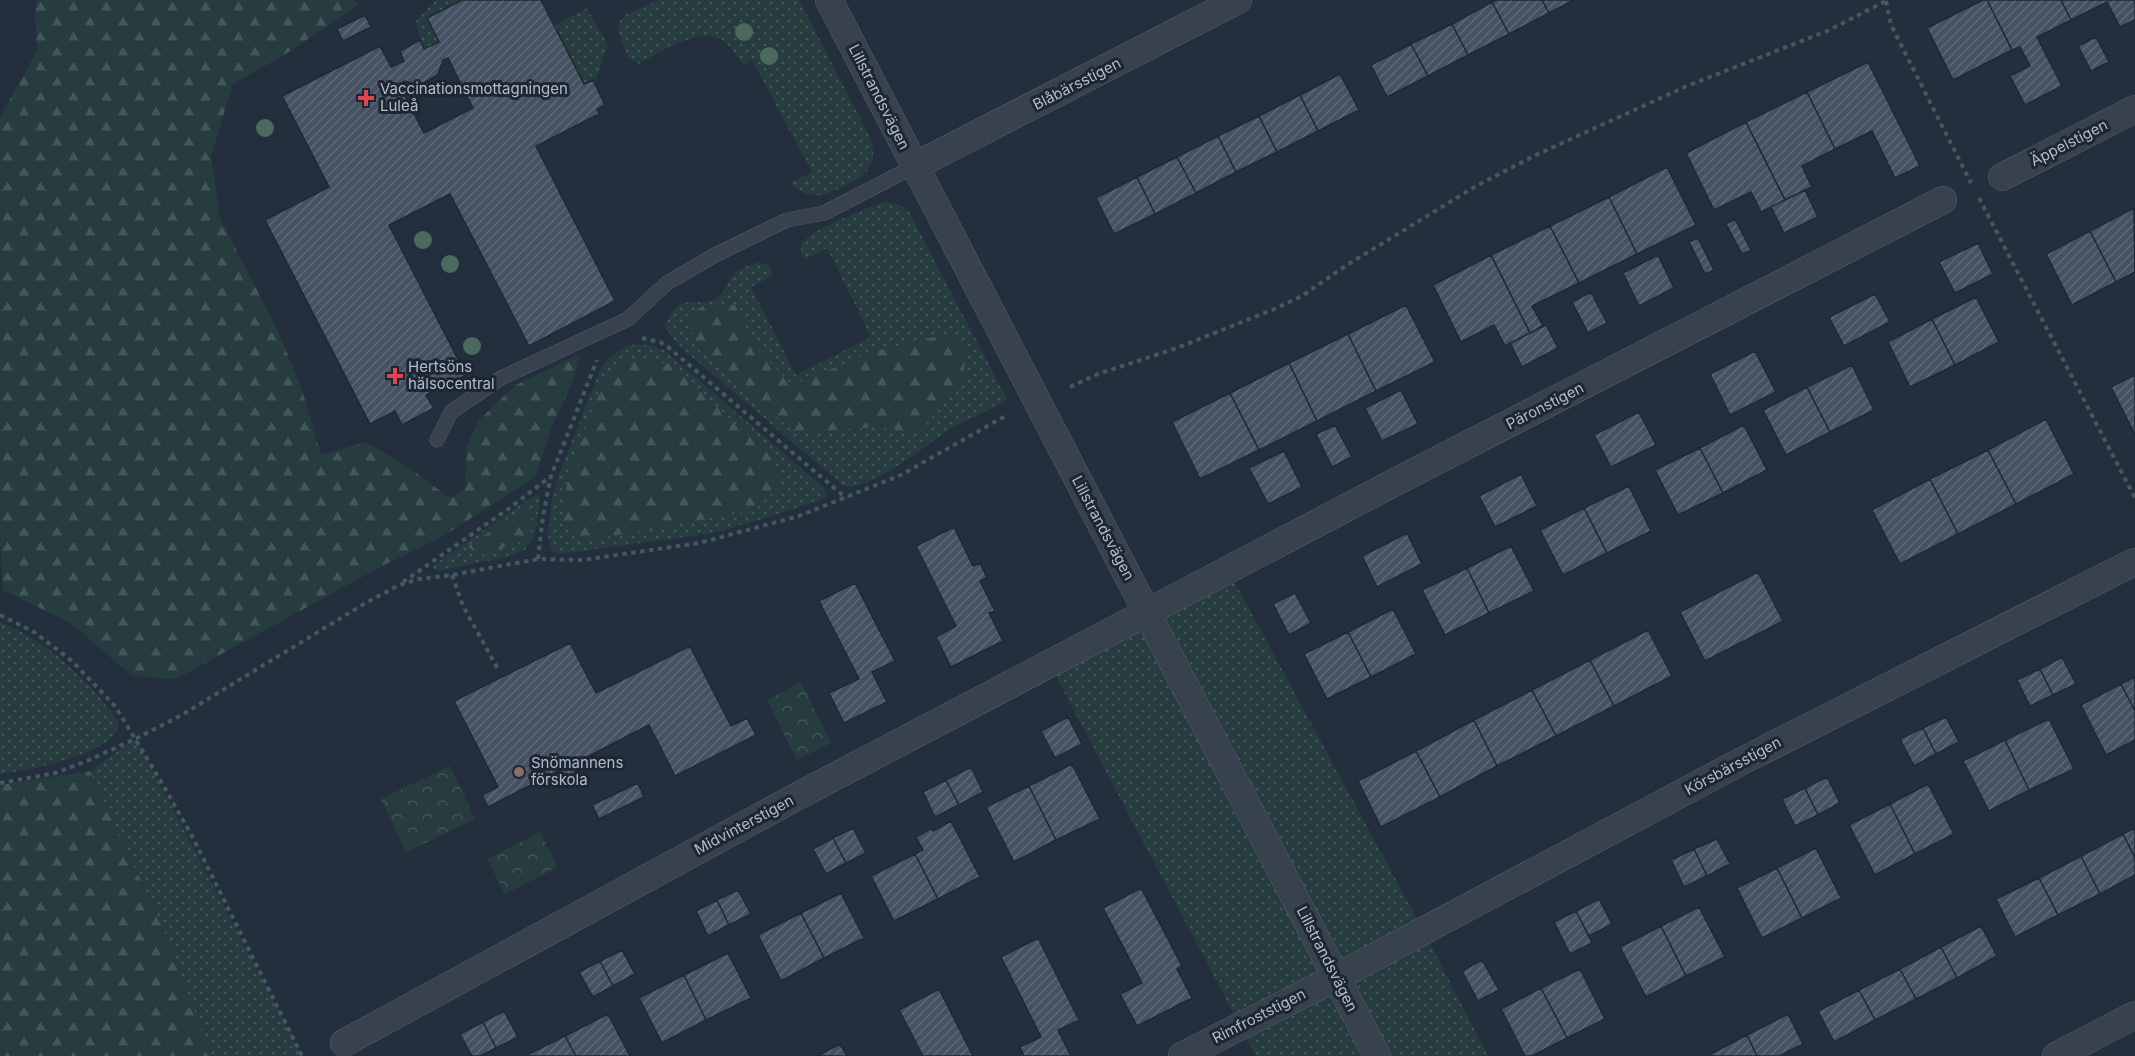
<svg xmlns="http://www.w3.org/2000/svg" width="2135" height="1056" font-family="Inter,sans-serif">
<style>
.grass{fill:url(#grass-dots)}
.forest{fill:url(#forest-firs)}
.park{fill:url(#park-crowns)}
.building{fill:url(#building-hatch);stroke:#1f2835;stroke-width:1.5;fill-rule:evenodd}
.lines{fill:none;stroke-linecap:round;stroke-linejoin:round}
.service-casing{stroke:#565f6c;stroke-width:15}
.minor-casing{stroke:#565f6c;stroke-width:28}
.path{stroke:#44595c;stroke-width:4;stroke-dasharray:4.5 4.5;stroke-linecap:butt}
.service{stroke:#38414e;stroke-width:14}
.minor{stroke:#38414e;stroke-width:27}
.tree{fill:#4b6a5d}
.health-dot{fill:#e0444e;stroke:#1d2633;stroke-width:2}
.education-dot{fill:#8d6e63;stroke:#1d2633;stroke-width:2}
.labels{text-anchor:middle;stroke-width:6;stroke-linejoin:round;paint-order:stroke}
.street-label{font-size:15px;fill:#b4bcc9;stroke:#1d2633}
.poi-label{font-size:15px;fill:#b4bcc9;stroke:#1d2633;text-anchor:start}
</style>
<defs>
<pattern id="grass-dots" width="8" height="8" patternUnits="userSpaceOnUse" patternTransform="scale(1.5)"><rect width="8" height="8" fill="#263c3f"/><path d="M2 2h.1M6 6h.1" fill="none" stroke="#435659" stroke-width="1.8" stroke-linecap="round"/></pattern>
<pattern id="forest-firs" width="22" height="20" patternUnits="userSpaceOnUse" patternTransform="scale(1.5)"><rect width="22" height="20" fill="#263c3f"/><path d="M5 1l3.5 6h-7zM16 11l3.5 6h-7z" fill="#435659"/></pattern>
<pattern id="park-crowns" width="20" height="18" patternUnits="userSpaceOnUse" patternTransform="scale(1.5)"><rect width="20" height="18" fill="#263c3f"/><path d="M2 6a3 3 0 1 1 6 0M12 15a3 3 0 1 1 6 0" fill="none" stroke="#435659"/></pattern>
<pattern id="building-hatch" width="6" height="6" patternUnits="userSpaceOnUse" patternTransform="scale(1.5)"><rect width="6" height="6" fill="#455162"/><path d="M-1 1l2-2M0 6l6-6M5 7l2-2" fill="none" stroke="#5d6877"/></pattern>
</defs>
<rect width="100%" height="100%" fill="#242f3e"/>
<!-- grass -->
<path class="grass" d="M436,0H462L427,18L439,42L424,49L420,40L416,21Z
M658,0H799L870,137C873,146 875,156 871,165C866,175 855,180 846,185C825,196 810,202 791,183L812,172L752,60L743,65C736,55 729,42 717,38C695,29 658,54 638,64L628,57L617,29L619,22L626,15Z
M587,8L608,45C603,57 600,73 594,82L592,80L584,84L554,26Z
M885,202L894,203L908,210L1007,399C986,414 965,419 945,432C924,447 869,492 844,486L685,351L673,339L665,326C680,288 693,311 717,298C726,293 727,282 733,275C739,269 750,265 758,262L769,265L774,275L751,287L796,375L871,337L827,248L806,259L802,256C801,250 800,247 803,242C811,230 869,207 885,202Z
M636,344L648,345L664,350L824,488L827,497L792,510L714,533L560,554L552,552L548,538L552,496L559,474L601,367C612,354 619,348 636,344Z
M541,494L535,535L525,550L507,557L436,571L431,567L530,498Z
M1221,557L1423,930L1488,1056H1256L1049,663L1148,612Z
M0,622C48,641 89,680 119,722C117,727 117,732 114,735C97,756 27,771 0,774Z
M136,738L302,1056H212L163,928L90,771Z"/>
<!-- forest -->
<path class="forest" d="M37,0H354L359,5L287,53L233,84L211,156L220,218L278,331L302,390L321,455L366,442L408,467L450,498L465,489L467,445L479,420L516,385L580,354L573,381L551,429L535,477L440,538L382,566L176,679L132,676L71,623L3,590L0,537V117L37,51L35,13Z
M706,304L735,305L756,347L792,385L875,351L947,334L965,347L964,382L918,433L874,427L796,434L699,350L687,316Z
M629,358L670,364L773,458L780,487L752,511L584,541L561,523L569,473L601,385Z
M531,512V538L479,556L468,546L517,513Z
M90,771L163,928L212,1056H0V785Z"/>
<!-- park -->
<path class="park" d="M801,682L831,743L797,760L767,700Z
M450,766L475,819L406,852L381,799Z
M540,832L558,867L505,894L487,859Z"/>
<!-- building -->
<path class="building" d="M462,0H541L584,84L593,80L605,105L597,109L599,114L536,146L615,301L529,346L450,194L389,225L466,375L426,395L434,408L402,425L395,411L370,424L265,220L329,187L282,96L380,46L391,67L404,61L400,51L413,44L420,40L424,49L439,42L427,18ZM448,58L473,108L424,133L399,84L405,81L418,86L438,75L443,60Z
M1497,0H1542L1549,13L1509,34L1492,2Z
M1542,0H1574L1549,13Z
M1983,0H1987L2012,50L1953,80L1927,28Z
M1987,0H2061L2071,20L2037,37L2062,86L2025,105L2010,76L2030,66L2020,47L2012,50Z
M2061,0H2135V20L2120,27L2107,2L2071,20Z
M1492,2L1509,34L1468,55L1452,24Z
M365,15L371,27L343,41L337,29Z
M1452,24L1468,55L1428,76L1411,44Z
M2096,37L2109,62L2091,71L2078,46Z
M1411,44L1428,76L1387,97L1371,65Z
M1868,62L1920,166L1895,178L1872,131L1835,149L1807,92Z
M1340,74L1359,110L1318,131L1300,95Z
M1807,92L1835,149L1802,166L1812,187L1785,200L1746,122Z
M1300,95L1318,131L1277,152L1259,116Z
M1259,116L1277,152L1236,172L1218,136Z
M1746,122L1785,200L1761,212L1751,192L1714,210L1686,153Z
M1218,136L1236,172L1196,193L1177,157Z
M1177,157L1196,193L1155,214L1137,177Z
M1667,167L1696,225L1637,254L1609,197Z
M1137,177L1155,214L1114,234L1096,198Z
M1805,190L1818,217L1784,233L1771,207Z
M1609,197L1637,254L1579,283L1550,226Z
M2134,208L2135,272L2116,282L2090,231Z
M1735,219L1751,250L1742,254L1726,224Z
M1550,226L1579,283L1532,306L1543,326L1530,333L1491,255Z
M2090,231L2116,282L2072,305L2046,254Z
M1698,238L1714,270L1705,274L1689,242Z
M1978,243L1993,274L1955,293L1939,262Z
M1491,255L1530,333L1505,346L1494,325L1461,342L1433,285Z
M1658,255L1674,288L1639,306L1623,273Z
M1591,292L1607,323L1588,333L1572,302Z
M1875,294L1890,322L1844,346L1829,317Z
M1976,297L1999,342L1955,365L1932,319Z
M1406,305L1435,362L1376,391L1348,334Z
M1932,319L1955,365L1910,387L1888,342Z
M1546,325L1558,348L1522,367L1510,343Z
M1348,334L1376,391L1317,421L1289,363Z
M1755,351L1776,392L1730,415L1710,374Z
M1289,363L1317,421L1259,450L1230,393Z
M1852,365L1874,410L1830,432L1807,387Z
M2135,375V435L2111,387Z
M1807,387L1830,432L1786,455L1763,410Z
M1401,390L1418,424L1382,441L1365,408Z
M1230,393L1259,450L1200,479L1172,422Z
M1639,412L1656,445L1611,467L1594,435Z
M2046,419L2074,474L2016,504L1988,450Z
M1335,425L1352,457L1332,467L1316,434Z
M1744,425L1767,470L1723,493L1700,448Z
M1700,448L1723,493L1678,515L1655,470Z
M1988,450L2016,504L1958,534L1930,479Z
M1284,451L1302,487L1268,504L1249,468Z
M1521,474L1537,506L1495,527L1479,496Z
M1930,479L1958,534L1900,564L1872,510Z
M1629,486L1651,531L1607,553L1584,508Z
M1584,508L1607,553L1563,575L1540,530Z
M954,527L973,566L980,563L987,578L980,581L995,611L989,613L1003,641L951,667L936,637L956,626L916,546Z
M1407,533L1422,564L1377,587L1362,556Z
M1511,546L1534,591L1489,613L1467,568Z
M1467,568L1489,613L1445,635L1422,590Z
M1758,572L1783,621L1705,661L1680,612Z
M855,583L895,661L872,672L887,702L844,723L829,693L859,679L819,601Z
M1295,593L1311,623L1289,635L1273,604Z
M1393,609L1416,654L1371,677L1348,632Z
M1648,630L1672,676L1614,706L1590,660Z
M1348,632L1371,677L1327,699L1304,654Z
M570,643L596,693L690,646L731,726L747,718L756,735L675,776L649,725L575,763L579,772L563,781L558,771L488,807L482,795L498,787L454,701Z
M2062,657L2076,684L2053,695L2040,669Z
M1590,660L1614,706L1556,736L1532,690Z
M2040,669L2053,695L2030,706L2017,680Z
M2135,677V711L2121,684Z
M2121,684L2135,711V740L2106,755L2081,705Z
M1532,690L1556,736L1497,766L1474,720Z
M1068,717L1082,744L1055,758L1041,731Z
M1946,717L1959,742L1936,754L1923,728Z
M2049,719L2074,769L2029,790L2005,740Z
M1474,720L1497,766L1440,797L1416,751Z
M1923,728L1936,754L1914,766L1900,739Z
M2005,740L2029,790L1989,811L1963,761Z
M1416,751L1440,797L1381,827L1358,781Z
M1072,764L1100,819L1056,840L1029,786Z
M971,767L983,792L959,805L946,780Z
M1827,777L1840,803L1818,815L1805,788Z
M946,780L959,805L935,817L923,792Z
M638,783L644,797L599,819L592,805Z
M1928,784L1954,834L1915,854L1890,804Z
M1029,786L1056,840L1014,862L986,807Z
M1805,788L1818,815L1795,826L1782,799Z
M1890,804L1915,854L1875,875L1849,825Z
M951,821L980,877L938,899L915,854L923,850L916,837L932,828L933,831Z
M853,828L866,853L846,863L833,838Z
M2135,828V858L2123,834Z
M2123,834L2135,858V875L2100,894L2081,856Z
M833,838L846,863L826,874L813,849Z
M1717,839L1730,864L1707,876L1694,849Z
M1816,848L1841,898L1802,918L1777,868Z
M1694,849L1707,876L1684,887L1671,860Z
M915,854L938,899L894,921L871,876Z
M2081,856L2100,894L2058,915L2039,878Z
M1777,868L1802,918L1762,938L1737,888Z
M2039,878L2058,915L2015,937L1996,899Z
M1141,888L1182,966L1177,969L1192,998L1137,1026L1120,994L1142,983L1103,908Z
M738,890L751,914L729,925L717,900Z
M841,893L864,938L824,958L801,913Z
M1599,899L1612,924L1589,936L1576,911Z
M717,900L729,925L708,936L696,911Z
M1699,907L1725,957L1686,976L1661,926Z
M1576,911L1592,943L1570,954L1554,922Z
M801,913L824,958L781,981L758,935Z
M1661,926L1686,976L1646,997L1620,947Z
M1981,926L1997,956L1957,978L1941,947Z
M1038,938L1079,1020L1058,1030L1071,1056H1024L1020,1047L1041,1037L1001,957Z
M1941,947L1957,978L1916,999L1900,969Z
M622,950L635,974L613,986L600,961Z
M728,953L751,998L706,1020L684,975Z
M1482,960L1499,990L1478,1001L1462,971Z
M600,961L613,986L593,997L579,972Z
M1580,969L1605,1019L1567,1038L1541,988Z
M1900,969L1916,999L1875,1020L1859,990Z
M684,975L706,1020L662,1043L639,998Z
M1541,988L1567,1038L1532,1056H1525L1501,1009Z
M939,989L973,1056H923L899,1010Z
M1859,990L1875,1020L1834,1042L1818,1011Z
M504,1011L518,1037L496,1048L483,1022Z
M608,1014L630,1056H576L565,1036Z
M1788,1014L1803,1044L1779,1056H1757L1747,1035Z
M483,1022L496,1048L480,1056H472L460,1034Z
M1747,1035L1757,1056H1707Z
M565,1036L576,1056H525Z
M840,1044L847,1056H817Z"/>
<g class="lines">
<defs>
<path id="service" d="M437,440L451,412L501,378L628,319L667,283L715,255L787,220L824,213L915,166"/>
<path id="minor" d="M829,0L1377,1056
M915,166L1238,0
M2002,177L2135,109
M344,1043L796,797L1401,479L1943,200
M1182,1056L1337,977L1742,761L2134,562
M2056,1056L2135,1015"/>
</defs>
<!-- service casing -->
<use href="#service" class="service-casing"/>
<!-- minor casing -->
<use href="#minor" class="minor-casing"/>
<!-- path -->
<path class="path" d="M1886,1L1891,25L1971,183
M1979,198L2135,498
M642,338L660,342L669,348L846,498
M1070,387L1098,374L1177,348L1272,310L1302,296L1347,265L1476,186L1538,154L1687,86L1827,31L1888,0
M538,559L543,516L551,476L597,360
M452,575L463,606L499,671
M403,582L511,507L550,477
M0,615L34,632L72,661L115,706L162,783L193,838L302,1056
M0,783L56,773L89,760L135,739L180,716L364,604L399,585L419,579L452,575L538,559L583,560L699,543L799,516L901,475L1007,415"/>
<!-- service -->
<use href="#service" class="service"/>
<!-- minor -->
<use href="#minor" class="minor"/>
</g>
<!-- trees -->
<g class="tree">
<circle cx="744" cy="32" r="9"/>
<circle cx="769" cy="56" r="9"/>
<circle cx="265" cy="128" r="9"/>
<circle cx="423" cy="240" r="9"/>
<circle cx="450" cy="264" r="9"/>
<circle cx="472" cy="346" r="9"/>
</g>
<!-- markers -->
<g class="health-dot">
<path d="M363 89h6v6h6v6h-6v6h-6v-6h-6v-6h6z"/>
<path d="M392 367h6v6h6v6h-6v6h-6v-6h-6v-6h6z"/>
</g>
<circle class="education-dot" cx="519" cy="772" r="6"/>
<g class="labels">
<!-- street labels -->
<g class="street-label">
<text transform="translate(1077 84) rotate(-27)" y="5">Blåbärsstigen</text>
<text transform="translate(879 97) rotate(63)" y="5">Lillstrandsvägen</text>
<text transform="translate(2069 143) rotate(-27)" y="5">Äppelstigen</text>
<text transform="translate(1545 406) rotate(-27)" y="5">Päronstigen</text>
<text transform="translate(1103 528) rotate(62)" y="5">Lillstrandsvägen</text>
<text transform="translate(1733 766) rotate(-28)" y="5">Körsbärsstigen</text>
<text transform="translate(744 825) rotate(-28)" y="5">Midvinterstigen</text>
<text transform="translate(1327 959) rotate(63)" y="5">Lillstrandsvägen</text>
<text transform="translate(1259 1016) rotate(-27)" y="5">Rimfroststigen</text>
</g>
<!-- poi labels -->
<g class="poi-label">
<text x="380" y="94">Vaccinationsmottagningen<tspan x="380" dy="17">Luleå</tspan></text>
<text x="408" y="372">Hertsöns<tspan x="408" dy="17">hälsocentral</tspan></text>
<text x="531" y="768">Snömannens<tspan x="531" dy="17">förskola</tspan></text>
</g>
</g>
</svg>
